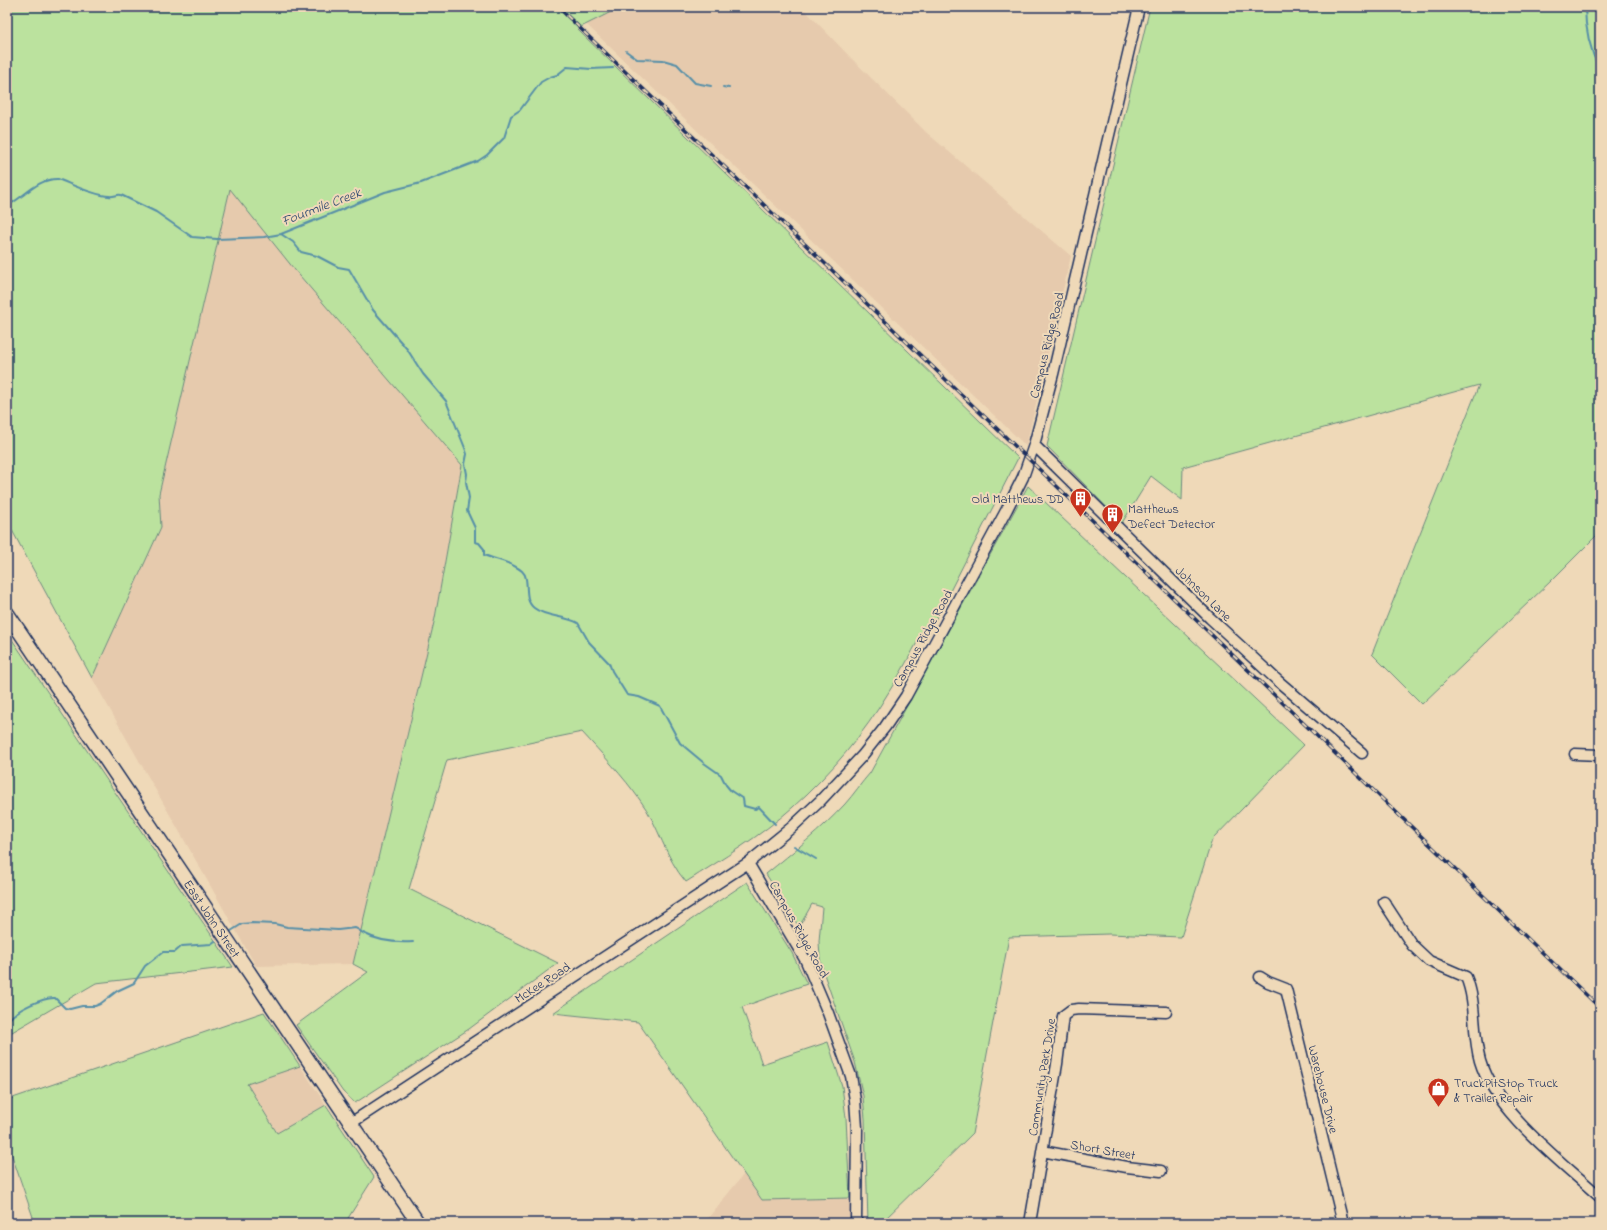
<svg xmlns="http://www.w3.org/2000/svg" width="1607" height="1230" font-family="'Indie Flower',sans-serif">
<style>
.built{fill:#e6caad}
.green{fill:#bbe29e;stroke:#6b887e}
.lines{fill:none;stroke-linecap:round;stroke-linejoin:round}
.stream{stroke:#578fa8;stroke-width:2}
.minor-casing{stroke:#1b2f5e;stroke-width:13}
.major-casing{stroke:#1b2f5e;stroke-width:16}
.minor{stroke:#efd9b8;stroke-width:10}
.major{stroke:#efd9b8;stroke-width:13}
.rail-casing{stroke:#1b2f5e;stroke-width:3.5}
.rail{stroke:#efd9b8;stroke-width:2;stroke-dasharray:6;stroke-linecap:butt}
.labels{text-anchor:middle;stroke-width:4;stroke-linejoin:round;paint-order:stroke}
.street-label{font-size:13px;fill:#1b2f5e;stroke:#efd9b8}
.poi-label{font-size:13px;fill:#1b2f5e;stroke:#efd9b8;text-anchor:start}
.water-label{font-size:14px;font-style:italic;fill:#2a4770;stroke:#efd9b8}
</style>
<rect width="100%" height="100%" fill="#efd9b8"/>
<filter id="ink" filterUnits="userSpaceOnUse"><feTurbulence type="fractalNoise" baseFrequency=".025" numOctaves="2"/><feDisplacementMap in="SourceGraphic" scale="8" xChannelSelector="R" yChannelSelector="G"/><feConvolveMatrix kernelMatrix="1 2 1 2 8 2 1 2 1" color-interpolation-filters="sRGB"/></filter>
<g filter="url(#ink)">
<!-- built -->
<path class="built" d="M621,7H802L852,59L927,133L1071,256L1026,446L586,24Z
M230,188L294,269L462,465L435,618L353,964L256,966L92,678L161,527L159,494Z
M300,1066L326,1105L278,1133L247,1084Z
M744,1174L762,1200L850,1198L851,1223H704Z"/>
<!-- green -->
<path class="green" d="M7,7H621L577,29L1018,458L925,640L920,637C910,655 901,673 890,690C864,734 831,773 793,807C761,836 722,859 686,882C665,858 659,825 640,800C623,776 602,754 582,732L447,760L409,889L558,963L469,1029L355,1103L343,1092L296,1025L368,972L353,964L435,618L462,465L294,269L230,189L159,494L161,527L92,678L7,521Z
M1150,7H1600V532L1551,581L1422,704L1372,654L1479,385L1183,467L1182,500L1151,476L1122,523L1047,446Z
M1028,486L1304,745L1212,840L1181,937L1109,934L1009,937L972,1134L881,1223H868L865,1119L863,1096L855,1062L825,977L820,959L819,941L822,907L812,904L799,927L766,874C793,852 821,830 845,804C854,794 861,783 870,773Z
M9,635L233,967L96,983L7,1035V636Z
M747,882L792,953L807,984L742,1007L762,1064L828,1042L842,1086L846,1118L850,1198L762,1200L638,1022L553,1013Z
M264,1012L300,1066L247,1084L277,1133L326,1105L374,1177L345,1223H35L7,1141V1100Z"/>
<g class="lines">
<!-- stream -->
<path class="stream" d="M1585,7C1585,28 1591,52 1600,71
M626,51L637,59L663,60L677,64L695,83L711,86
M723,87L729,88
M7,206C23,198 38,178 58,179C73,185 93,195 109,196C114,197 117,194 121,195L156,212L192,237L217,239L264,237L281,234L385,192L421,183L478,161L487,155L504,138L511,116L520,110L541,82L550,77L557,75L567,67L591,69L613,68
M281,234L293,242L301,252L317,256L338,267L349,269L373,310L407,349L423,374L446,401L465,448L467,454L465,464L467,474L466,482L469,498L467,511L475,528V542L479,543L484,549V555C496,560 512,562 522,571C531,579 522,599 534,608C545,617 566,616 578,623L589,642L609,663L612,671L627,695L639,697L660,706L680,743L704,763L721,775L726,785L731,791L743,799L744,806L755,809L759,807L775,824
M794,846L816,859
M231,931L242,924L252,923L275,924L287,927L338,930L355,928C358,929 360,931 363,933C378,941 397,943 413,942
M7,1031L11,1030V1026L9,1020C15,1010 44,997 55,998L65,1008L70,1009L82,1006H95L100,1004L117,991L134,983L145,966L163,952H175L182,946L211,944L215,941"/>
<defs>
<path id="minor" d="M1034,445L1210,618L1278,681L1362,753
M1575,754L1600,755
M748,863L806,961L828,1013L851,1076L855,1100L857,1128L856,1223
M1384,902L1412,945L1429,961L1466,977C1477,1003 1472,1033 1480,1061C1495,1112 1561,1161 1600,1197
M1260,977L1268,982L1286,989L1343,1223
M351,1123L748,863L791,828L820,801L862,756L885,727L906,696L1007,509L1023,477L1034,445L1053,374L1139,7
M1042,1151L1127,1167L1161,1171
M1030,1223L1057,1064L1063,1016L1071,1010L1079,1009L1166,1012"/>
<g id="major">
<path id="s1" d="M7,613L418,1223"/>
</g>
</defs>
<!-- minor casing -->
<use href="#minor" class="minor-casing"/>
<!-- major casing -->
<use href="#major" class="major-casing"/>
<!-- minor -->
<use href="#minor" class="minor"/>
<!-- major -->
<use href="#major" class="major"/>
<defs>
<path id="rail" d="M558,7L1600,1008"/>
</defs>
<!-- rail casing -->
<use href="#rail" class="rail-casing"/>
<!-- rail -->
<use href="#rail" class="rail"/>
</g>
</g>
<!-- icons -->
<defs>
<symbol id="building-pin" viewBox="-11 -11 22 30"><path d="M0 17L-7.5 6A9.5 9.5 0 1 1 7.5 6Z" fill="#c8321e" stroke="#efd9b8"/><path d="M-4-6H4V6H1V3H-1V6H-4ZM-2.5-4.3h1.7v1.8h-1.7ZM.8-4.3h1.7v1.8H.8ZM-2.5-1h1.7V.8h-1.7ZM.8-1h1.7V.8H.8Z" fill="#fff"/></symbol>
<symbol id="shop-pin" viewBox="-11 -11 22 30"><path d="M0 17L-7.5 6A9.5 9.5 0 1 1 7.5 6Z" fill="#c8321e" stroke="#efd9b8"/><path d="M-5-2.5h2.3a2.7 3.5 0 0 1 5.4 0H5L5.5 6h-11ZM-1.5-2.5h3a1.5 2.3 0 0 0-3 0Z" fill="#fff"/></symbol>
</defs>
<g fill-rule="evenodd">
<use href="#building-pin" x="1068" y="486" width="25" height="34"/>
<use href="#building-pin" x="1100" y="502" width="25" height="34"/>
<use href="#shop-pin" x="1426" y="1076" width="25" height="34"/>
</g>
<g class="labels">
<!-- street labels -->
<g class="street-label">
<text transform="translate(1046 345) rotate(-76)" y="5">Campus Ridge Road</text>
<text transform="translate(1204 593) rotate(44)" y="5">Johnson Lane</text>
<text transform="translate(922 638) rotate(-61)" y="5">Campus Ridge Road</text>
<text dy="5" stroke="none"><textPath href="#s1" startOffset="368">East John Street</textPath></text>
<text transform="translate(800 929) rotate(61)" y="5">Campus Ridge Road</text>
<text transform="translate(542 982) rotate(-33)" y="5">McKee Road</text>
<text transform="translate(1041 1077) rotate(-81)" y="5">Community Park Drive</text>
<text transform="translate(1324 1089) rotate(76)" y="5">Warehouse Drive</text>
<text transform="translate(1103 1149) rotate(10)" y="5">Short Street</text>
</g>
<!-- poi labels -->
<g class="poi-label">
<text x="1064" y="503" text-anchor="end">Old Matthews DD</text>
<text x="1128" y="513">Matthews<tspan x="1128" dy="15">Defect Detector</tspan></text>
<text x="1454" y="1087">TruckPitStop Truck<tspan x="1454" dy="15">&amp; Trailer Repair</tspan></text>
</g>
<!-- water labels -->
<g class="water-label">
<text transform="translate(321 206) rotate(-21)" y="5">Fourmile Creek</text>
</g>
</g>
<!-- margin -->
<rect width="1607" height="1230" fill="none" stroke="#efd9b8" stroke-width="24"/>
<rect x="12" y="12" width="1583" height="1206" fill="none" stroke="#1b2f5e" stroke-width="1.5" filter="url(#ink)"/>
</svg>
